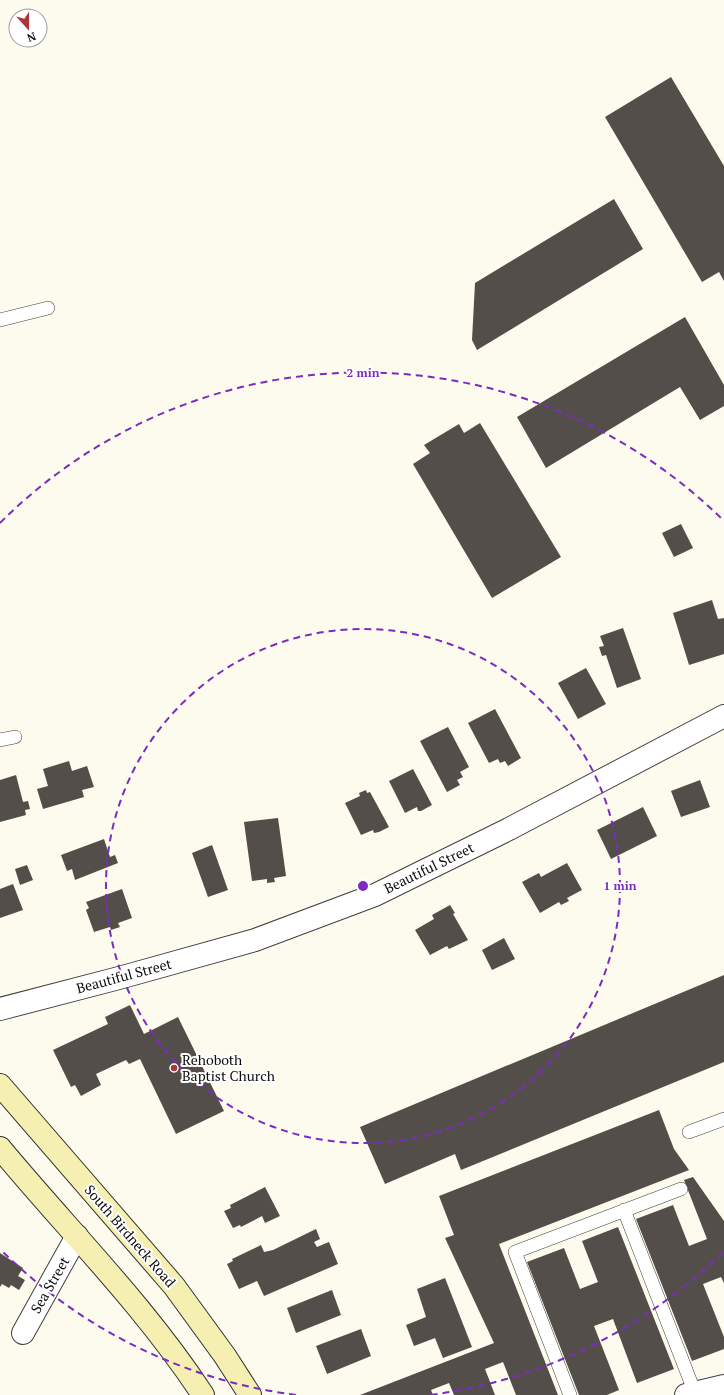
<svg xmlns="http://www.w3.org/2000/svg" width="724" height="1395" font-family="'PT Serif',serif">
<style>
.building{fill:#544e4a}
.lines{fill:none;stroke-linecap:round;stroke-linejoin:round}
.lane-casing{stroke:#404040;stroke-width:14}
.street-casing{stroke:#404040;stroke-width:24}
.secondary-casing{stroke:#2f2f2f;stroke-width:24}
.lane{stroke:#fff;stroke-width:13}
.street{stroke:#fff;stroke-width:22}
.secondary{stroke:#f5efb1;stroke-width:22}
.ring{fill:none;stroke:#7b2cbf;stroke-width:2;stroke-dasharray:7 5}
.poi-dot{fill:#ac353a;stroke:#fff;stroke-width:1.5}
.labels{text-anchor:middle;stroke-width:4;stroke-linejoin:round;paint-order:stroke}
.street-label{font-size:14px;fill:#0d0d0d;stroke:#fff}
.poi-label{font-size:14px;fill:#0d0d0d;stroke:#fff;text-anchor:start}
.centre{fill:#7b2cbf;stroke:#fff;stroke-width:2}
.ring-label{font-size:12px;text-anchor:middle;font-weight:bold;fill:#7b2cbf;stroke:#fff;stroke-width:4;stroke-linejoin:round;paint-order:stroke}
</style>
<rect width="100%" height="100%" fill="#fdfaee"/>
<!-- building -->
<path class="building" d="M671,77L724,166V281L719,272L702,282L605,117Z
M614,199L643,249L477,350L472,340L475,283Z
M685,317L724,385V406L700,420L680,387L546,468L517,417Z
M480,423L561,557L492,598L413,464L430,453L424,445L459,424L464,433Z
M681,524L693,548L674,557L662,533Z
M712,600L718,619L724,618V654L689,665L673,613Z
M623,628L641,679L617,688L606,655L602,656L599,647L604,646L600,636Z
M586,668L606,704L578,719L558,683Z
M495,709L521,758L508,766L505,761L500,763L498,759L489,763L468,723Z
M448,727L469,767L460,772L463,777L457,780L460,785L447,792L420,741Z
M69,761L72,771L87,766L94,787L82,790L84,797L43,809L37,789L48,786L43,769Z
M413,769L432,805L421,811H418L417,807L405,813L389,781Z
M16,775L23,802L28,801L30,809L25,810L26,815L0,822V780Z
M700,780L710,807L681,817L671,791Z
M366,790L367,793L370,792L389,827L379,832L374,833L373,830L361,835L345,803L360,796L359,793Z
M643,807L657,836L611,859L597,830Z
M278,818L286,876L274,878L275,882L267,883V879L252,881L244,822Z
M104,839L110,857L115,855L118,863L75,880L72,869L67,871L61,855Z
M212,845L228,890L208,897L192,853Z
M567,863L582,890L567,898L569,901L561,905L559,902L540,913L522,882L539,873L541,877Z
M27,865L33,880L20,885L15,869Z
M13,884L23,910L0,918V889Z
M122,889L132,918L118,923L120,927L111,930L110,927L94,932L86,910L89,908L86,902Z
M450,905L455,913L453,914L468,940L449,949L447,946L430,955L415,930L434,919L432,915Z
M504,938L515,959L492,970L482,950Z
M724,975V1062L461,1170L455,1154L385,1184L360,1127Z
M130,1005L144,1034L178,1017L224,1111L176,1134L140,1059L129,1064L126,1060L96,1074L101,1085L81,1096L75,1085L71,1087L53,1050L108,1024L105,1017Z
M659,1110L674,1149L689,1170L499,1244L558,1395H516L503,1362L485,1369L495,1395H454L449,1383L431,1390L433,1395H360L494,1343L445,1238L454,1235L439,1196Z
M693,1177L724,1221V1283L721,1277L703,1284L724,1337V1349L692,1361L636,1219L673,1205L689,1246L707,1239L684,1180Z
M265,1187L280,1216L265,1223L262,1216L241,1227L240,1225L233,1228L224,1211L231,1208L230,1205Z
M618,1227L674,1369L637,1383L613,1319L594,1326L619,1390L607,1395H579L527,1262L564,1248L580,1289L598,1282L582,1241Z
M316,1229L320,1239L314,1242L317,1247L329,1242L338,1264L264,1296L257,1281L239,1289L227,1264L233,1261L232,1259L261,1245L264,1252L273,1250Z
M0,1253L23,1268L18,1276L25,1280L19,1290L11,1285L9,1288L2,1284L0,1287Z
M445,1278L472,1347L443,1358L435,1338L414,1346L406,1325L426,1317L417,1289Z
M332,1290L341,1315L296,1333L287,1308Z
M361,1329L371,1356L327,1374L316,1346Z"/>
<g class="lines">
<defs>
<path id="lane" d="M0,320L48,308
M0,740L15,737
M689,1132L724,1119
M624,1210L695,1393
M570,1395L515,1252L681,1189"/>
<path id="street" d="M0,1009L119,978L255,940L375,895L509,829L724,716
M23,1333L77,1236
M686,1395L724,1386"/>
<path id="secondary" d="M0,1085L174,1286L225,1356L250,1395
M0,1148C68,1230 144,1305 203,1395"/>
</defs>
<!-- lane casing -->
<use href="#lane" class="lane-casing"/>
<!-- street casing -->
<use href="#street" class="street-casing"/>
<!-- secondary casing -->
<use href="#secondary" class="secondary-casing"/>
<!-- lane -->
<use href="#lane" class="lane"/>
<!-- street -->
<use href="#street" class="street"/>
<!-- secondary -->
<use href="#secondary" class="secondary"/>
</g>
<!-- distance rings -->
<g class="ring">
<circle cx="363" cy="886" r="257"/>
<path d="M723 1252A513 513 0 0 1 430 1395M296 1395A513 513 0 0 1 0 1249M0 523A513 513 0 0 1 723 520"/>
</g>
<!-- markers -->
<circle class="poi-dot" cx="174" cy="1068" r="4"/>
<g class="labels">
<!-- street labels -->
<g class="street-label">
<text transform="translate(429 868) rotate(-26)" y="5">Beautiful Street</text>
<text transform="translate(124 976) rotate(-15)" y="5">Beautiful Street</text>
<text transform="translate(130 1236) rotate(49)" y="5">South Birdneck Road</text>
<text transform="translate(50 1285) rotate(-60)" y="5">Sea Street</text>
</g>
<!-- poi labels -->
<g class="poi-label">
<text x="182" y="1065">Rehoboth<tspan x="182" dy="16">Baptist Church</tspan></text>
</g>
</g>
<circle cx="363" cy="886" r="6" class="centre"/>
<g class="ring-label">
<text x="363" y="377">2 min</text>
<text x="620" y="890">1 min</text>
</g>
<!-- north arrow -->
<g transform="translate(28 28) rotate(159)"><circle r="19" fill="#ffffff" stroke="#9e9e9e"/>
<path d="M0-3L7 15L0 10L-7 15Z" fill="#ac353a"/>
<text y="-6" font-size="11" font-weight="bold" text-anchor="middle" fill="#0d0d0d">N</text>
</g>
</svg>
